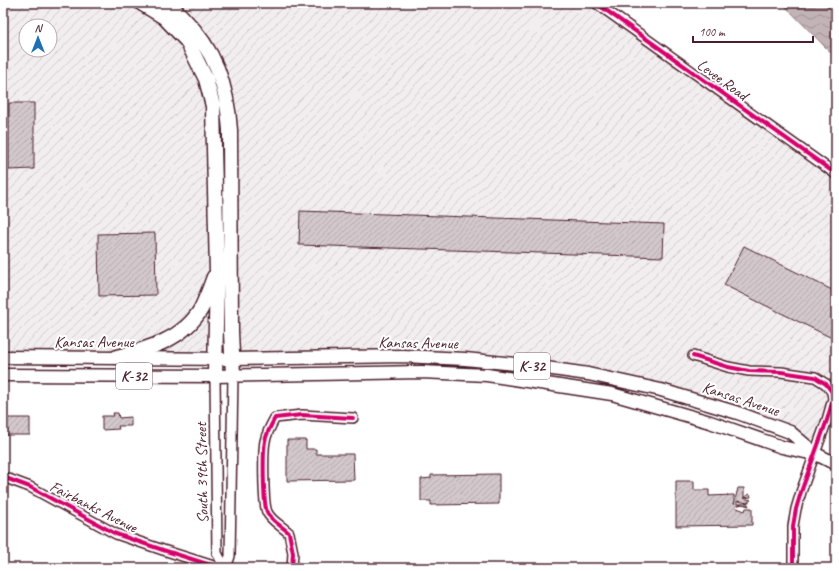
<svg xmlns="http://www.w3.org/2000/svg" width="839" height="571" font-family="Caveat,sans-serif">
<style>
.industrial{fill:url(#industrial-furrows);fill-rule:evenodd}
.water{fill:url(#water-waves);stroke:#91787e}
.building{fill:url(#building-hatch);stroke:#4a1f2b}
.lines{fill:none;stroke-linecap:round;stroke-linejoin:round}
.minor-casing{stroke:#4a1f2b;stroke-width:12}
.major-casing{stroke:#4a1f2b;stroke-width:15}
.highway-casing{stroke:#4a1f2b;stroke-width:17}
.minor{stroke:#fff;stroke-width:9}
.major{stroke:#fff;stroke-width:12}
.highway{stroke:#fff;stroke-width:14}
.cycleway-casing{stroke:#fff;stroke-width:6}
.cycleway{stroke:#d6006c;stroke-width:4}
.labels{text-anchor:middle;stroke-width:4;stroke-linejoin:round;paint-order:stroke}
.shield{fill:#fff;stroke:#80626b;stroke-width:1}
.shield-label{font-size:15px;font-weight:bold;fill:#4a1f2b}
.street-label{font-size:16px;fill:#4a1f2b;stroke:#fff}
</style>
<defs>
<pattern id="industrial-furrows" width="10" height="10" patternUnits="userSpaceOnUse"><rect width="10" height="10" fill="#f2eeef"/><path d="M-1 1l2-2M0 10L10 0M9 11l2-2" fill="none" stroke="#d1cccd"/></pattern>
<pattern id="water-waves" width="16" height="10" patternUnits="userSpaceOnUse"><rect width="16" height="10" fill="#c1b3b6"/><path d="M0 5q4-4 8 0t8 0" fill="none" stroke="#9f9194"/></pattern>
<pattern id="building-hatch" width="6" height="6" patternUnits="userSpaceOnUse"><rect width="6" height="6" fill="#d2c7cb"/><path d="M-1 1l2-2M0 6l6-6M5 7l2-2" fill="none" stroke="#b6aaae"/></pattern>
</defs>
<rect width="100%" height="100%" fill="#fff"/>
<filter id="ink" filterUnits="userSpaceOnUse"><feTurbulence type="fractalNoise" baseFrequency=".025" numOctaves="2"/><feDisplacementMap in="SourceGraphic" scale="8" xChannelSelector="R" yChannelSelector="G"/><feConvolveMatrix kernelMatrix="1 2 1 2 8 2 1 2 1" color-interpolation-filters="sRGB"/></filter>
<g filter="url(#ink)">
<!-- industrial -->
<path class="industrial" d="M3,3H591L836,174V407L816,454L790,432L661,390L465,359L3,357ZM26,26H50V50H26Z"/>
<!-- water -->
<path class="water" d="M782,3H836V58Z"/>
<!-- building -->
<path class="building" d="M9,103H34V169L9,170Z
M300,211L664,224L663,257L299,245Z
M155,233L156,295L99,296L98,234Z
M744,246L836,292V340L724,285Z
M113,413H118L119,418L131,417V426H118L119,429L102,430V416H114Z
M3,418H30V435H3Z
M287,440H306V449H316V454H353L354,480L287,481Z
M499,474V504L431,505V501H421V479L431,478V475Z
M676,481H694V490H709V496L734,495V504L738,488H744V497L750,494L751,497L743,498L751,500L748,502V503L737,501V504H748L749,506L742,504L736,506L737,508L745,511L746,508H752V525L676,526Z"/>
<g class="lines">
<defs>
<path id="minor" d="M596,3L836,174
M693,356L728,367L749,371L781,372L815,377L826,384L832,392L833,399L827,420L801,492L796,509L793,526V568
M215,376L217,553L225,568
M3,477L30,487L116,534L163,550L220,568
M226,568L230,556L233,375
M292,568L293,553L289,533C282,526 271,521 267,512C263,503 263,451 265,441C267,433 271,425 275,418L302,415L353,418"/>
<path id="major" d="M3,357L232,359L403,356L465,359L525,365L588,374L661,390L738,413L790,432L816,454L836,464
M3,375L215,376L421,372L487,375L612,394L710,422L782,447L814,454"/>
<path id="highway" d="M141,3L164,17L187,41L206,79L213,106L217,271L215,376
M167,3C173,7 178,13 183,18C215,50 227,85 230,130L231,332L233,375
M117,357C148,349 184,339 201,309C206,299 210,288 214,277"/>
</defs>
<!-- minor casing -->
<use href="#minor" class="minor-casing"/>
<!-- major casing -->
<use href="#major" class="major-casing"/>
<!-- highway casing -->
<use href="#highway" class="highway-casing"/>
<!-- minor -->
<use href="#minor" class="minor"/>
<!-- major -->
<use href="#major" class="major"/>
<!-- highway -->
<use href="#highway" class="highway"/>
<defs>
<path id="cycleway" d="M596,3L836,174
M693,356L728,367L749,371L781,372L815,377L826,384L832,392L833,399L827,420L801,492L796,509L793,526V568
M3,477L30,487L116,534L163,550L220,568
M292,568L293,553L289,533C282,526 271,521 267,512C263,503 263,451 265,441C267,433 271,425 275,418L302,415L353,418"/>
</defs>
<!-- cycleway casing -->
<use href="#cycleway" class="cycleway-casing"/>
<!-- cycleway -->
<use href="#cycleway" class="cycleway"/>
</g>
</g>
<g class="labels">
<!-- shield labels -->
<g class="shield">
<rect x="514" y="353" width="36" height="26" rx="3"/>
<rect x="116" y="363" width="36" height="26" rx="3"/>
</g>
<g class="shield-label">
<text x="532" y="371">K-32</text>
<text x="134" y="381">K-32</text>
</g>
<!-- street labels -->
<g class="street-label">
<text transform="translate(723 79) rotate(36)" y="6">Levee Road</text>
<text x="94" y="347">Kansas Avenue</text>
<text transform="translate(418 342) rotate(1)" y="6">Kansas Avenue</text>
<text transform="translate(741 398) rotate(18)" y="6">Kansas Avenue</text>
<text transform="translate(201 473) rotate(-91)" y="6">South 39th Street</text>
<text transform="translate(94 506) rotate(27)" y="6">Fairbanks Avenue</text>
</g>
</g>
<!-- margin -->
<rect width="839" height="571" fill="none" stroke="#fff" stroke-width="16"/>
<rect x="8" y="8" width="823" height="555" fill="none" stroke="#4a1f2b" stroke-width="1.5" filter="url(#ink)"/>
<!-- north arrow -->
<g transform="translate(38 38)"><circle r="19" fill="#ffffff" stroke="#b7a5aa"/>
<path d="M0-3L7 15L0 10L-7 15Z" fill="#1f6fb2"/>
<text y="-6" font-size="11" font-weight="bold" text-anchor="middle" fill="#4a1f2b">N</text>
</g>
<!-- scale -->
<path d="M693 36v6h120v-6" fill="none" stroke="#4a1f2b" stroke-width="2"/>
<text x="699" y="36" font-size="12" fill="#4a1f2b" stroke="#ffffff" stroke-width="3" paint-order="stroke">100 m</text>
</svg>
